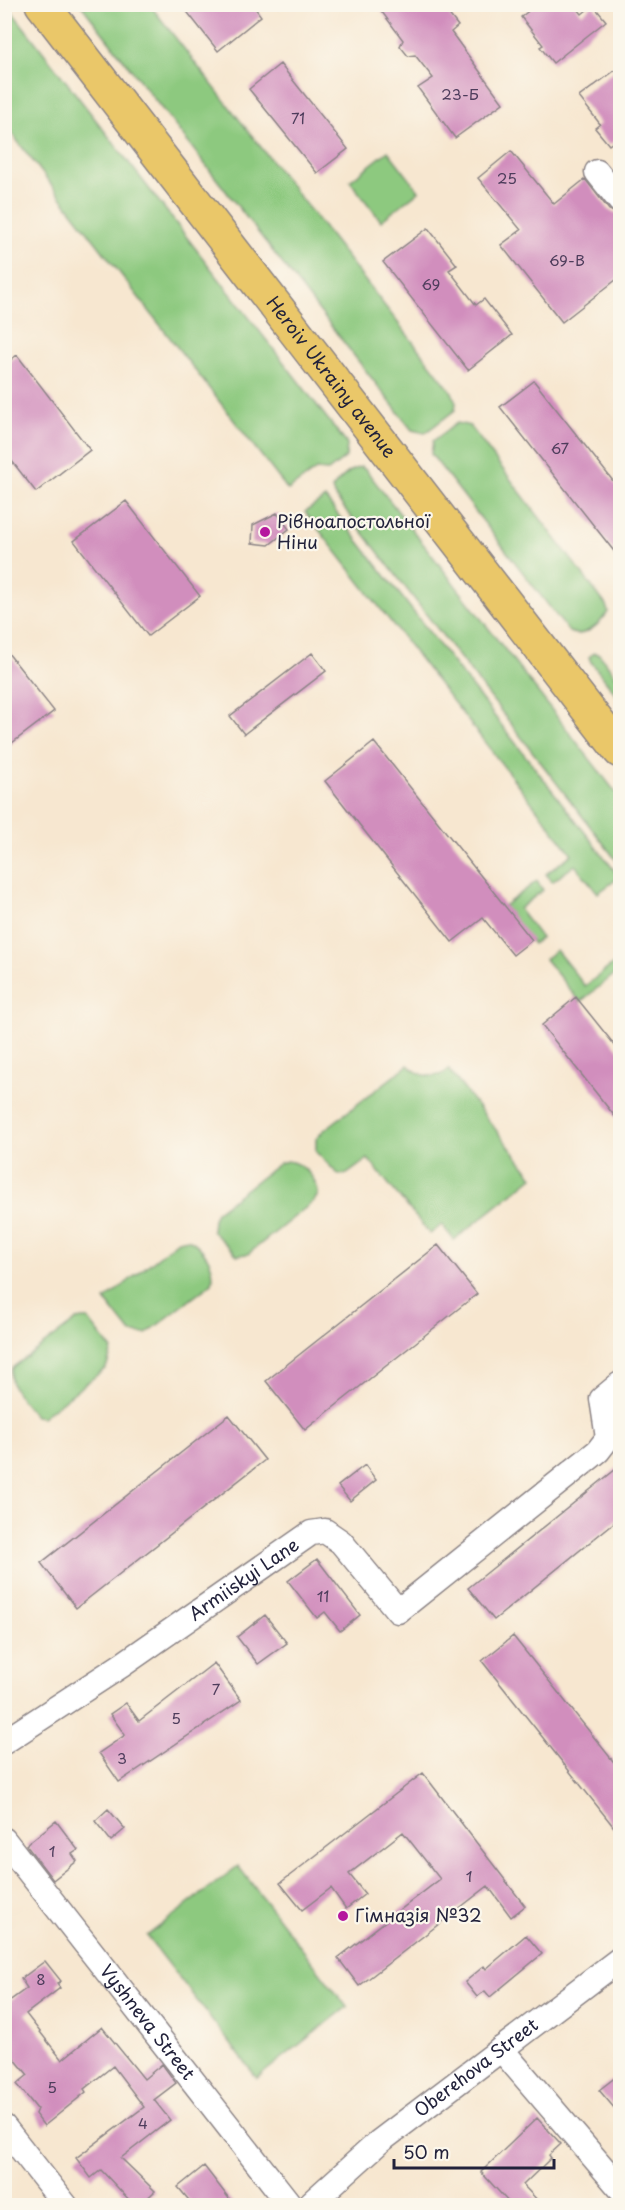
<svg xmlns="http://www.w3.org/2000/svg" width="625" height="2210" font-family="'Playpen Sans',sans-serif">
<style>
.green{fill:#8dc97f;stroke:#58765d;stroke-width:1.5}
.building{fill:#d18ebd}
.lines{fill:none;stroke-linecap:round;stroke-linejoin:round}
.minor-casing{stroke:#8c8486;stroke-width:27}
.trunk-casing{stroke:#8c8486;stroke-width:36}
.minor{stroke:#fff;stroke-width:24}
.trunk{stroke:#eac769;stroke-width:33}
.poi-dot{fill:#b5179e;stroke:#fbf7ec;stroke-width:2}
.labels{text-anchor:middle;stroke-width:4.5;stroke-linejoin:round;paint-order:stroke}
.number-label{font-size:15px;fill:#4e3d5c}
.street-label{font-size:18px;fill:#22223b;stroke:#fbf7ec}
.poi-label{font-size:18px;fill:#22223b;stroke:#fbf7ec;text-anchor:start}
</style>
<rect width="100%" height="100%" fill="#fbf7ec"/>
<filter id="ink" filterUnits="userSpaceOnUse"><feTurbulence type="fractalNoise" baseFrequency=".0167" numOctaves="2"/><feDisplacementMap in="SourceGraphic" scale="12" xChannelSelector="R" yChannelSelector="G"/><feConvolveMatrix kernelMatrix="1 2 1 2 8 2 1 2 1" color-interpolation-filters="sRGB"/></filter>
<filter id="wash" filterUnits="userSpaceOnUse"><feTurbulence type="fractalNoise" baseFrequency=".008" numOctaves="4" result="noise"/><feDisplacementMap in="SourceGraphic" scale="24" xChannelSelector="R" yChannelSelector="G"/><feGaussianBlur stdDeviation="1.35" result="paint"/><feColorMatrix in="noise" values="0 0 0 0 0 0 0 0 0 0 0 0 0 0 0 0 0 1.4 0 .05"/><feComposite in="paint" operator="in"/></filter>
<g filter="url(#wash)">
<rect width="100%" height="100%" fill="#f7e7d0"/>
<!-- green -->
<path class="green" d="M6,4L347,444L346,457L328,471L316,470L288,490L5,125Z
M81,5H150L452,392L456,403L455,410L425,433L412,430Z
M388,151L419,191L381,221L350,181Z
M457,423L470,426L606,605L608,612C599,625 584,639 569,632L431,454L433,441Z
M361,467L366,470L620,798V865L334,495L332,489C338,480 350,469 361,467Z
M325,498L618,875L617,879L598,893L575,865L552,882L546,874L572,854L305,512Z
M594,653L599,654L620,681V699L591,662L589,657Z
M537,881L543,890L519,909L541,938L533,944L504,906Z
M556,950L585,986L620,959V970L580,1002L545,959Z
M408,1065C420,1077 435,1080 449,1070L533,1177L454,1240L442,1225L430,1234L368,1159L347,1174L339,1175L316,1152V1139L323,1131Z
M287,1161C303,1163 318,1179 318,1195L314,1201L248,1254L237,1255L212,1231L213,1219L216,1212L280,1163Z
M188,1239C204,1247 216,1266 212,1283L146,1334L131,1333L105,1300L178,1241Z
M82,1319H88L112,1350L106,1368L42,1417L35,1416C25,1403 5,1385 12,1368L77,1320Z
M238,1866L347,2007L257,2078L147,1936Z"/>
<g id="blocks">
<!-- building -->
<path class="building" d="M181,4H252L261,16L218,51Z
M376,4H441L458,26L451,32L503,103L455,138L418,88L433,78L415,55L408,56L400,46L403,40Z
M537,4H574L582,14L593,5L606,21L553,63L540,47L543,45L521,17Z
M280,64L348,149L317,173L249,89Z
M621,66V136L609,145L595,128L600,124L579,97Z
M511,151L554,204L585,179L609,210L621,215V276L562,322L501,245L521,230L478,178Z
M428,228L457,265L449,270L476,305L484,299L512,335L468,370L383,262Z
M17,355L90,450L36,492L4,451V365Z
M534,381L621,491V560L500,407Z
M126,501L200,596L148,636L74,541Z
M277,513L289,529L269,545L252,543L253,525Z
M4,648L54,711L4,749Z
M312,653L326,671L244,734L230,716Z
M374,742L532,940L513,955L483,918L452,942L325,781Z
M576,997L621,1053V1124L542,1025Z
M438,1245L477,1294L305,1430L266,1381Z
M229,1415L265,1460L76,1608L41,1563Z
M365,1465L376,1480L350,1501L338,1486Z
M621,1465V1517L494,1620L468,1588Z
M317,1559L360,1615L340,1631L325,1612L317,1618L288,1581Z
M265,1615L287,1643L258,1664L237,1637Z
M513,1636L621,1771V1836L482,1661Z
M214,1663L241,1700L119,1782L99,1753L125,1735L110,1714L126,1703L139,1721Z
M423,1773L525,1906L511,1917L488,1886L359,1986L338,1958L440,1879L403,1832L349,1874L365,1894L346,1909L331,1888L302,1910L280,1883Z
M108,1809L125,1829L111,1841L95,1821Z
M56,1821L78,1850L72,1854L77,1861L53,1880L26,1845Z
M526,1935L542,1954L490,1997L485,1991L477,1997L465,1982L484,1966L486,1969Z
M45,1961L61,1981L57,1984L60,1988L26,2014L62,2060L102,2027L144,2079L162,2064L176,2083L154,2100L170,2120L121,2158L155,2191L140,2205H134L101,2170L91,2178L76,2158L144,2107L113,2066L84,2089L86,2092L44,2126L35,2114L37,2109L17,2084L28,2075L4,2046V2005L27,1988L21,1979Z
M621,2073V2116L599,2090Z
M537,2118L561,2144L549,2155L551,2158L523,2185L542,2205H511L481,2172Z
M204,2166L234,2205H193L178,2187Z"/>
</g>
</g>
<g filter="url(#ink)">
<use href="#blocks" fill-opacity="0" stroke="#8c8486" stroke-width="1.5"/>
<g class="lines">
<defs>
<g id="minor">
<path d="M597,172L620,201"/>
<path id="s1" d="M4,1742L122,1665L311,1533L325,1531L341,1542L398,1611L598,1451L608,1438L602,1399L620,1384"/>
<path id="s2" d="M4,1840L291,2206"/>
<path d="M501,2049L620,2188"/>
<path d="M4,2127L66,2206"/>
<path id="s3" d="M308,2206L379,2142L620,1959"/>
</g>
<g id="trunk">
<path id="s4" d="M42,4L620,751"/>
</g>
</defs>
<!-- minor casing -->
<use href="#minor" class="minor-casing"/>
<!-- trunk casing -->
<use href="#trunk" class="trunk-casing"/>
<!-- minor -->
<use href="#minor" class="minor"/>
<!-- trunk -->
<use href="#trunk" class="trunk"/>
</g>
</g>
<!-- markers -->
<g class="poi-dot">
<circle cx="265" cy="532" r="6"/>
<circle cx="343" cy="1916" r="6"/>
</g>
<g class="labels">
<!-- number labels -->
<g class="number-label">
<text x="460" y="100">23-Б</text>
<text x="298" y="124">71</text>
<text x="507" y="184">25</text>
<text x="567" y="266">69-В</text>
<text x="431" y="290">69</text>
<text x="560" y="454">67</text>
<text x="323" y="1602">11</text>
<text x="216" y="1695">7</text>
<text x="176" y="1724">5</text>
<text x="122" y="1764">3</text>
<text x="52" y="1857">1</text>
<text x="469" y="1882">1</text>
<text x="41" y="1985">8</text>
<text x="52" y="2093">5</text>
<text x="143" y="2129">4</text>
</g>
<!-- street labels -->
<g class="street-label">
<text dy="6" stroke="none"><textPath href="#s4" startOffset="472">Heroiv Ukrainy avenue</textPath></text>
<text dy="6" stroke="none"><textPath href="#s1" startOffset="290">Armiiskyi Lane</textPath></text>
<text dy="6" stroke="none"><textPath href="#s2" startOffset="232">Vyshneva Street</textPath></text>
<text dy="6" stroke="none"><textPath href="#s3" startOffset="218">Oberehova Street</textPath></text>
</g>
<!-- poi labels -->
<g class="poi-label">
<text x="277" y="528">Рівноапостольної<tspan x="277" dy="21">Ніни</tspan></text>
<text x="355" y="1922">Гімназія №32</text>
</g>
</g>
<!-- margin -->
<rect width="625" height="2210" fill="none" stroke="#fbf7ec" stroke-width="24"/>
<!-- scale -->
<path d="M394 2159v9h160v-9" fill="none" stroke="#22223b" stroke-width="3"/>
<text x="403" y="2159" font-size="18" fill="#22223b" stroke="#fbf7ec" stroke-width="4.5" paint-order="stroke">50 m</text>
</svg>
